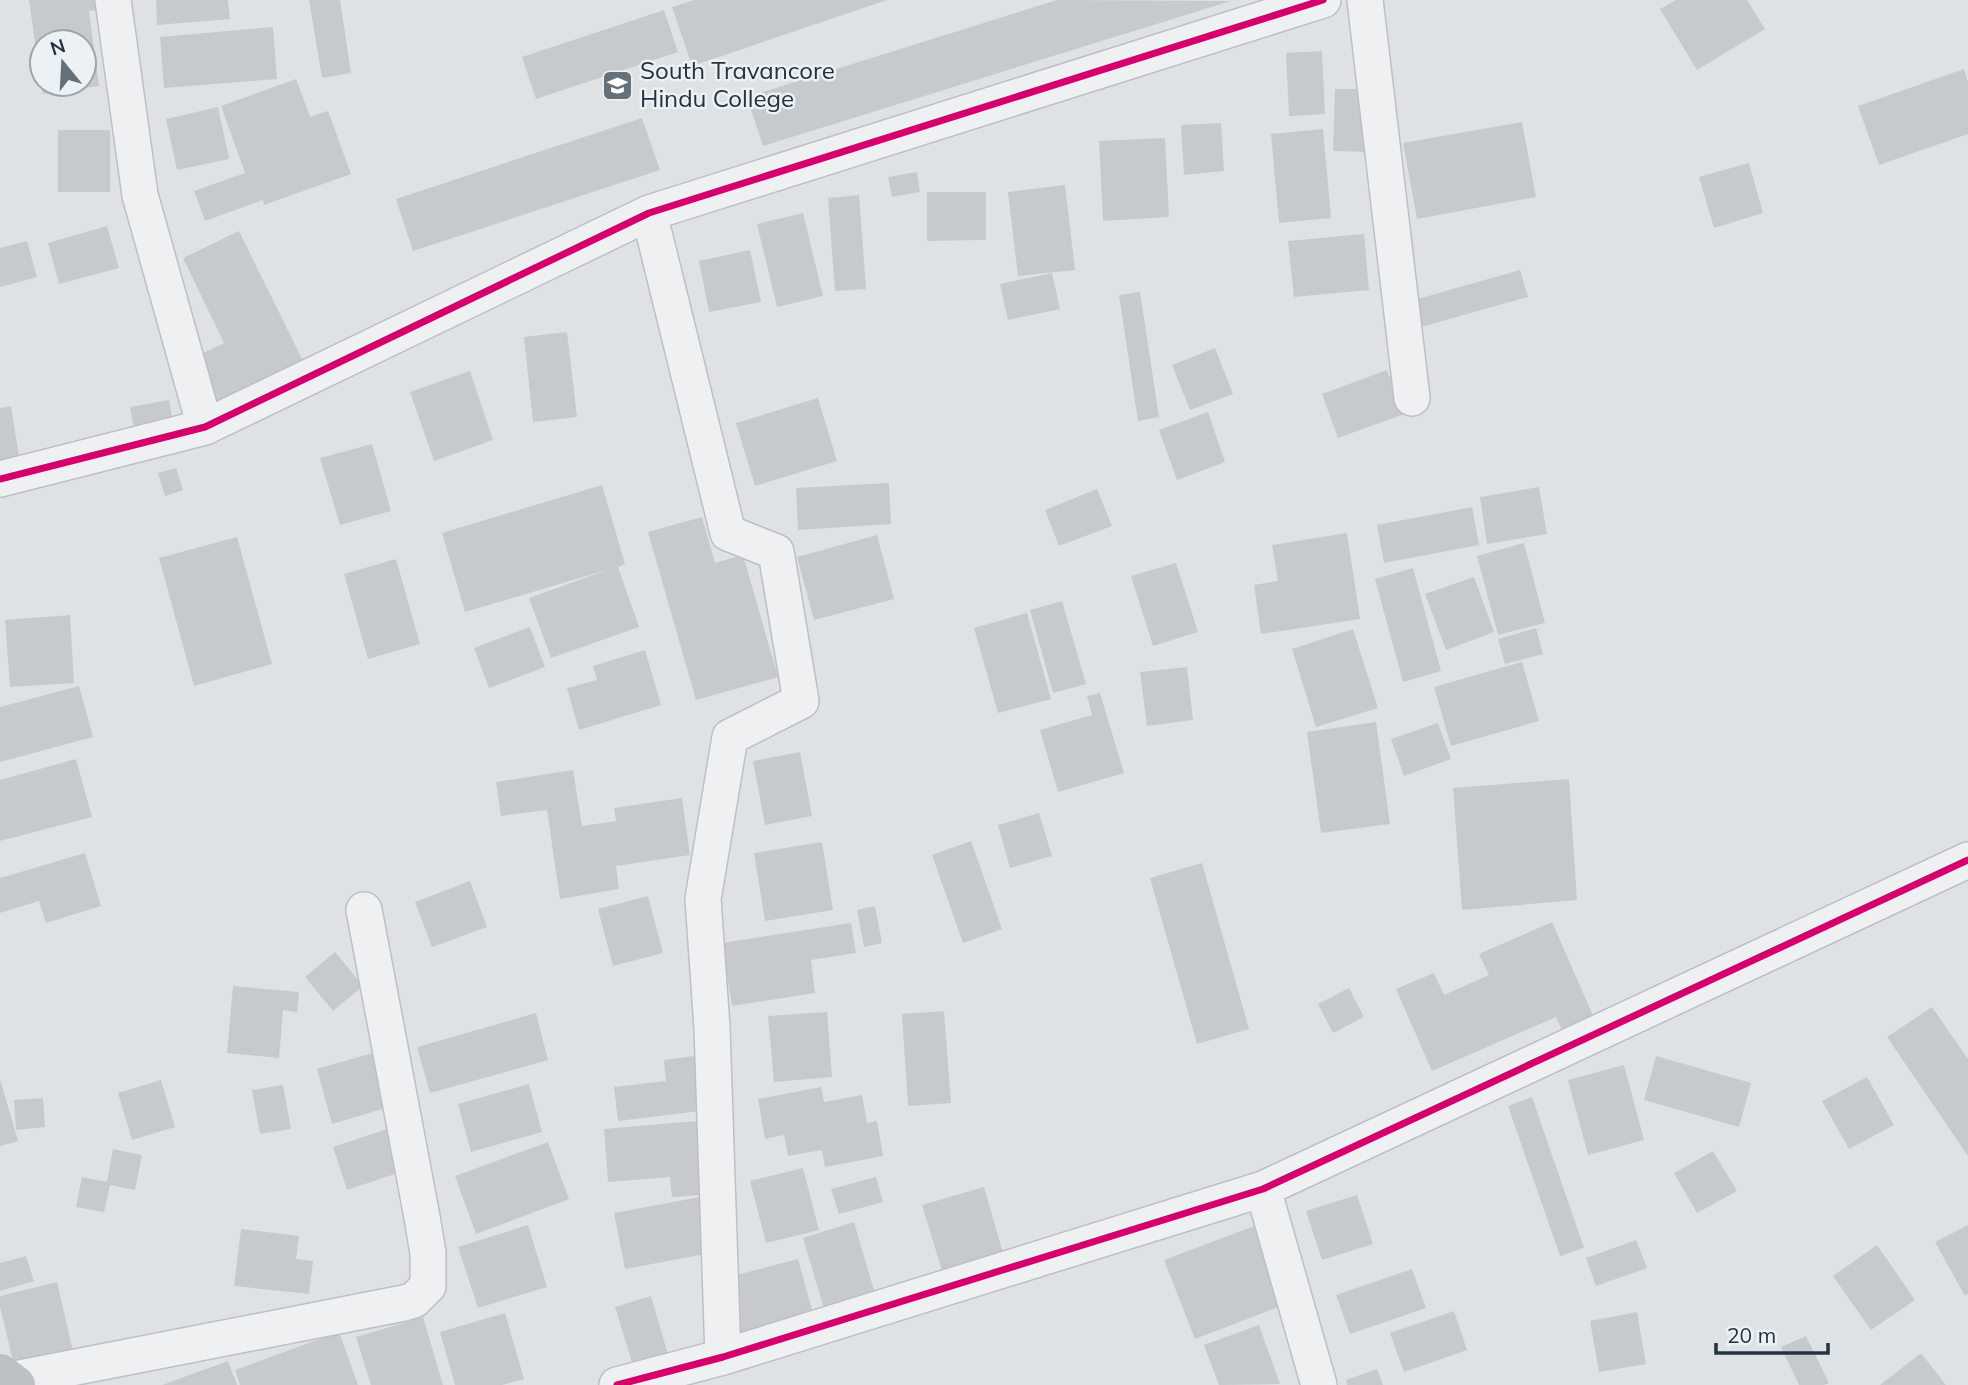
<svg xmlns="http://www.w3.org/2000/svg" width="1968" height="1385" font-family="Mulish,sans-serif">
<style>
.building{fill:#c7cacd}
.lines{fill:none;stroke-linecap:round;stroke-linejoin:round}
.street-casing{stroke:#bdc0c3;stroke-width:38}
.street{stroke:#eef0f2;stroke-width:35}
.secondary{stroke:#bdc1c5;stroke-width:38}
.cycleway-casing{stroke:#ebf1f5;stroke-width:11}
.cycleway{stroke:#d6006c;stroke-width:7}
.labels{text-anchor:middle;stroke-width:5;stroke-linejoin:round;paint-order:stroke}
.poi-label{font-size:24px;fill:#24333f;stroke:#ebf1f5;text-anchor:start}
</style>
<rect width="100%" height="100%" fill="#dfe2e5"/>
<!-- building -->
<path class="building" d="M29,0H97L99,10L89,11L99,86L43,94L41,84H84V42H42L40,78Z
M156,0H228L230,19L157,25Z
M309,0H340L351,73L322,78Z
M694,0H887L692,66L672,7Z
M1057,0L1231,1L763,146L747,97Z
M1676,0H1747L1765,29L1697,70L1660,9Z
M664,10L678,52L536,99L522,57Z
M273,27L277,79L164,88L160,37Z
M1322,51L1325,114L1289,116L1286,53Z
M1964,69L1968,82V134L1879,165L1858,106Z
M296,79L310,117L328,111L351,174L264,205L263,200L205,221L194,191L245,173L221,106Z
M1335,89H1372L1371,152L1333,151Z
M218,107L229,159L177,170L166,119Z
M642,118L660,170L413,251L396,199Z
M1522,122L1536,197L1417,219L1403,143Z
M1221,123L1224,171L1184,175L1181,125Z
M1323,129L1331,218L1279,223L1271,134Z
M58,130H110V192H58Z
M1165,138L1169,217L1103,221L1099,141Z
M1749,163L1763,213L1714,228L1699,177Z
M917,172L920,192L892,197L888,177Z
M1065,185L1075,270L1018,276L1008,192Z
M927,192H986V240L927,241Z
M859,195L866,289L835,291L828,198Z
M803,213L823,296L777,307L757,224Z
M107,226L119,268L59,284L48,243Z
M239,231L303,361L217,402L195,357L224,343L183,258Z
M1364,234L1369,290L1294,297L1288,241Z
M27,241L37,277L0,287V248Z
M750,250L761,302L709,312L699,261Z
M1520,270L1528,297L1421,327L1414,300Z
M1052,273L1060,309L1008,320L1000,284Z
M1140,292L1159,417L1138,421L1119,295Z
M567,332L577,417L533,422L524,337Z
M1215,348L1233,394L1190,410L1172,365Z
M1387,370L1404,414L1338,438L1322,394Z
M470,371L493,440L434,461L410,392Z
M818,398L837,461L755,486L736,423Z
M169,400L173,422L134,429L130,407Z
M11,406L20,463L0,466V408Z
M1208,412L1225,462L1177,480L1159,430Z
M372,444L391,511L340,525L320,458Z
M176,468L183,490L165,496L158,473Z
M889,483L891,524L798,530L796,488Z
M602,485L625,564L618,567L639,627L551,658L529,598L610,569L465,612L442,533Z
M1539,487L1547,534L1487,544L1480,497Z
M1097,489L1112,526L1059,546L1045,510Z
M1472,507L1479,545L1384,563L1377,525Z
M702,517L715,563L743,555L778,677L696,700L648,532Z
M1347,533L1360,619L1261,634L1254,585L1278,581L1272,545Z
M877,535L894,599L814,620L797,557Z
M237,537L272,664L194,686L159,558Z
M1524,543L1545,623L1498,635L1477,556Z
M396,559L420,644L368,659L344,574Z
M1176,563L1198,632L1153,646L1131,576Z
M1413,568L1441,671L1403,682L1375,579Z
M1474,577L1494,632L1446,650L1425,594Z
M1062,601L1086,684L1053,693L1030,610Z
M1027,613L1051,699L998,713L974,628Z
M70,615L74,683L10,687L5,620Z
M530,627L545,667L489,688L474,648Z
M1536,628L1543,654L1505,664L1498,639Z
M1353,629L1378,708L1316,727L1292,649Z
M645,650L661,705L579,730L567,688L597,680L593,666Z
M1522,662L1539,721L1451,746L1434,687Z
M1187,667L1193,720L1147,726L1140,672Z
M79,686L93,737L0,762V707Z
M1100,693L1124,773L1058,792L1040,730L1092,715L1087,696Z
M1376,722L1390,824L1321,833L1307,732Z
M1438,723L1451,759L1404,776L1391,739Z
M800,752L812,816L765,825L753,761Z
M76,759L92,817L0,841V780Z
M573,770L582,826L616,821L614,808L682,798L690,855L616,866L619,889L560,899L547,810L501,816L496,782Z
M1569,779L1577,900L1462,910L1453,788Z
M1039,813L1052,856L1010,868L998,825Z
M971,841L1002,929L963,943L932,855Z
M822,842L833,910L765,921L754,853Z
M85,853L101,906L46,923L39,901L0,913V878Z
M1202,863L1249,1029L1197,1044L1150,878Z
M470,881L487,927L432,947L415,902Z
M648,896L663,953L613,966L598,909Z
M875,906L882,943L864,947L857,910Z
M1552,922L1598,1027L1567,1041L1556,1017L1432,1071L1396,989L1434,973L1444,995L1489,975L1479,954Z
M851,923L856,953L811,960L815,993L732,1006L722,943Z
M335,952L363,986L333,1011L305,977Z
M233,986L299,992L297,1012L283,1010L279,1058L227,1053Z
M1349,988L1364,1017L1333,1033L1318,1004Z
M1932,1007L1968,1059V1156L1887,1037Z
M944,1011L951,1103L908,1106L902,1014Z
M827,1012L832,1077L774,1082L768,1016Z
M536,1013L548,1060L430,1093L417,1047Z
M376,1052L392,1106L332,1124L317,1069Z
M694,1056L700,1111L618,1121L614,1087L666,1081L664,1060Z
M1656,1056L1751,1083L1739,1127L1644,1100Z
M1624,1065L1644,1140L1588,1155L1568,1080Z
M1867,1077L1894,1125L1849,1149L1822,1101Z
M0,1079L18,1141L0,1146Z
M161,1080L175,1127L132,1140L118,1093Z
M529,1084L542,1132L471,1152L458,1104Z
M283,1085L291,1129L260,1134L252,1090Z
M821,1087L824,1102L862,1095L867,1123L877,1121L883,1156L825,1167L822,1150L788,1156L784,1135L765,1139L758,1099Z
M1532,1097L1584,1248L1560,1256L1508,1106Z
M43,1098L45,1127L16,1130L14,1100Z
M697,1121L702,1195L672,1197L670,1177L608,1182L604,1129Z
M390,1128L404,1171L347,1190L333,1147Z
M548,1142L569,1199L476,1234L455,1176Z
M113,1149L142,1155L135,1190L110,1185L104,1212L76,1207L82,1177L107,1182Z
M1713,1151L1737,1191L1697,1213L1674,1173Z
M803,1168L819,1230L766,1243L750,1181Z
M876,1177L883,1202L839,1214L831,1189Z
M984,1187L1005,1260L944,1277L922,1205Z
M1357,1195L1373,1244L1322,1260L1306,1211Z
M700,1197L711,1253L625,1269L614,1213Z
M854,1222L876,1297L825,1312L803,1238Z
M528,1225L547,1287L478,1308L458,1247Z
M1968,1225V1294L1965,1296L1935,1242Z
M1254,1226L1284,1305L1195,1339L1164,1260Z
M241,1229L299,1236L296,1259L313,1261L309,1294L234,1286Z
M1636,1240L1647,1268L1596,1286L1586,1258Z
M1877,1245L1915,1300L1871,1330L1833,1276Z
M26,1256L34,1281L0,1291V1263Z
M798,1259L814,1317L741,1337L725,1278Z
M1412,1269L1426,1308L1350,1334L1336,1295Z
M57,1282L74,1356L15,1370L0,1306V1296Z
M651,1296L669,1358L634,1369L615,1307Z
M1454,1311L1467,1350L1404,1372L1390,1333Z
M1637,1312L1646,1364L1599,1372L1590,1321Z
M505,1313L524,1379L502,1385H455L440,1332Z
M423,1317L443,1385H371L356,1337Z
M1259,1325L1280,1384L1219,1385L1204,1345Z
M339,1332L358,1385H240L235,1370Z
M1806,1336L1829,1383L1824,1385H1799L1781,1347Z
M1921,1353L1946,1385H1880Z
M228,1361L237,1385H162Z
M1377,1369L1383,1385H1347L1346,1380Z"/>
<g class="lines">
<defs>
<path id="street" d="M113,0L140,195L205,427
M1365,0L1412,398
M649,213L728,533L776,552L801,701L730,737L703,899L712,1028L723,1357
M0,479L205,427L649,213L1323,0
M1263,1189L1319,1385
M10,1380L404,1303L414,1300L428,1286V1253L422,1217L364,910
M617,1385L723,1357L1263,1189L1968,860"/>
</defs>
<!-- street casing -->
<use href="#street" class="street-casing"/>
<!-- street -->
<use href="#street" class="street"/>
<!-- secondary -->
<path class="secondary" d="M0,1373L16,1385"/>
<defs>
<path id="cycleway" d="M0,479L205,427L649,213L1323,0
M617,1385L723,1357L1263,1189L1968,860"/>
</defs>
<!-- cycleway casing -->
<use href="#cycleway" class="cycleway-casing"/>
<!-- cycleway -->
<use href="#cycleway" class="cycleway"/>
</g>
<!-- icons -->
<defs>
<symbol id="university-square" viewBox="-11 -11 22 22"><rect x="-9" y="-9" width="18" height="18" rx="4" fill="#657079" stroke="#ebf1f5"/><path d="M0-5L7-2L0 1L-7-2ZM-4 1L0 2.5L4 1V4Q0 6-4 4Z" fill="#fff"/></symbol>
</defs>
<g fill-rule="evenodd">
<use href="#university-square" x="600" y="68" width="35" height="35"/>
</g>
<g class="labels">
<!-- poi labels -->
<g class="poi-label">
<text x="640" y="79">South Travancore<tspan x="640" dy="28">Hindu College</tspan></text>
</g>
</g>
<!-- north arrow -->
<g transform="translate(63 63) rotate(342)"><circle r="33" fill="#ebf1f5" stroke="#9ba5ac" stroke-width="2"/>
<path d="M0-5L12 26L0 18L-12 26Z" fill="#657079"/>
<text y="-10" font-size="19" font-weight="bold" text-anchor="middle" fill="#24333f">N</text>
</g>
<!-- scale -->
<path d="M1716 1343v10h112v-10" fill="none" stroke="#24333f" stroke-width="3.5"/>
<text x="1727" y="1343" font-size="21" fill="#24333f" stroke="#ebf1f5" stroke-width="5" paint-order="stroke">20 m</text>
</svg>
